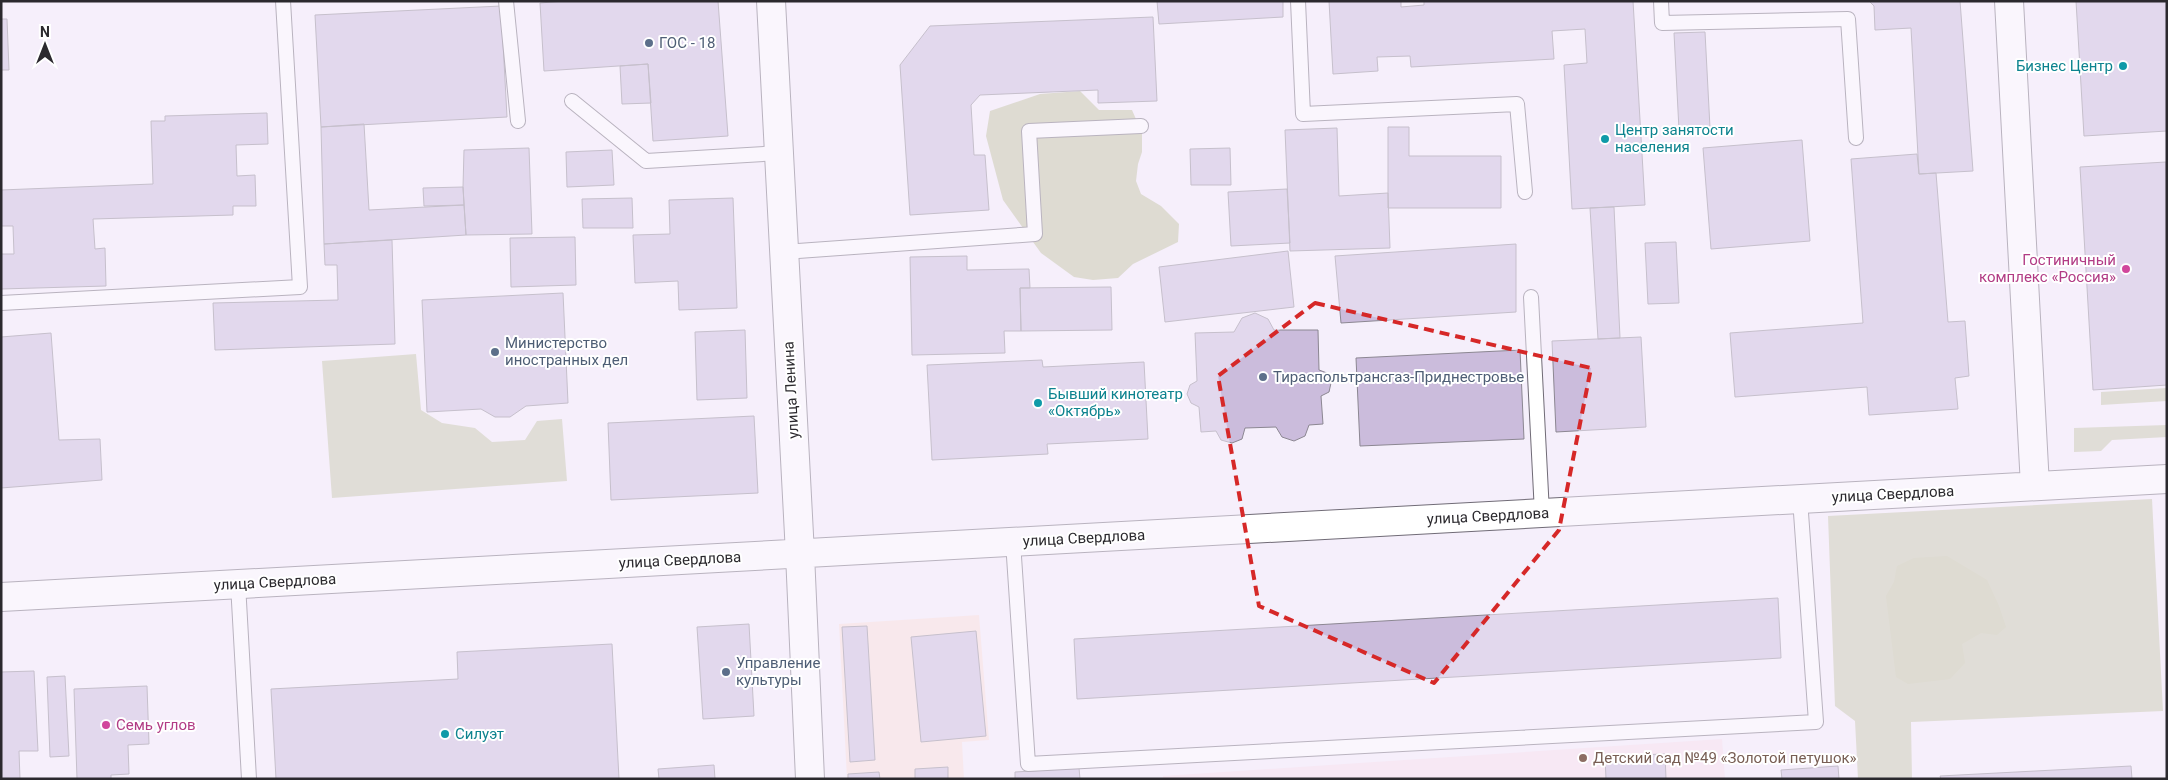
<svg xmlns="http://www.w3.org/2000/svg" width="2168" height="780" font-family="Roboto,sans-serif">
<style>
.commercial{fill:#fbe1da}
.education{fill:#f8e0eb}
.green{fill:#c6c8aa}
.forest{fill:#c1c3a0}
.building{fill:#cbbcdc;stroke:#8c8792}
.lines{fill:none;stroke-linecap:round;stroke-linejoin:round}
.lane-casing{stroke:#706b76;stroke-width:16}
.street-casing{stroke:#706b76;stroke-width:30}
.lane{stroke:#fff;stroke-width:14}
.street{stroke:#fff;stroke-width:28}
.marked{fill:none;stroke:#d62828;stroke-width:4;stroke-dasharray:10 6;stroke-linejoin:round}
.service-dot{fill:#5c6f8a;stroke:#fff;stroke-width:2}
.culture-dot{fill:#0f9aa8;stroke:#fff;stroke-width:2}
.hotel-dot{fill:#d1479c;stroke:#fff;stroke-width:2}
.education-dot{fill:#8d6e63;stroke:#fff;stroke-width:2}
.labels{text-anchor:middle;stroke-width:4;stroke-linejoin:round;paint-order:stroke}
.service-label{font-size:15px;fill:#4e5e75;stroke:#fff;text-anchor:start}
.culture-label{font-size:15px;fill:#0d838f;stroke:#fff;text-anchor:start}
.hotel-label{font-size:15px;fill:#b23c85;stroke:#fff;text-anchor:end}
.street-label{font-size:15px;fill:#2b292e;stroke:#fff}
.education-label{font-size:15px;fill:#785e54;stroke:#fff;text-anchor:start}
</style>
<rect width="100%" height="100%" fill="#f5effb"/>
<!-- commercial -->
<path class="commercial" d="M979,615L989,740L962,742L964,779H847L839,624Z"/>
<!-- education -->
<path class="education" d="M1722,739L1725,779H1163V776Z"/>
<!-- green -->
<path class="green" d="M416,354L421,410L442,423L475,428L492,442L525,440L537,421L562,419L567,481L332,498L322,361Z
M2167,388V401L2101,405V392Z
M2167,425V437L2112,440L2101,451L2074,452V428Z
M2152,499L2163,711L1911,722L1912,779H1858L1855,721L1835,706L1828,516Z"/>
<!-- forest -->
<path class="forest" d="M1080,91L1099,110H1132L1142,133V152L1138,164L1136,181L1141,194L1161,206L1179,224L1178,242L1133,264L1118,278L1093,280L1074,277L1041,253L1003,200L986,136L990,111L1040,94Z
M1947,556L1987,580L1999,606L2006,627L1997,635L1981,633L1962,644L1965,663L1950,679L1908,684L1896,677L1886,596L1894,582L1897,566L1914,558Z"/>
<!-- building -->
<path class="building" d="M564,1H718L728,136L653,141L648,64L544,71L540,3Z
M1157,1H1283V17L1159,24Z
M1329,1H1401V7L1424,5V1H1633L1645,205L1572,209L1564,65L1587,63L1585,29L1552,31L1554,59L1411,67L1410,56L1377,57L1378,71L1333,74Z
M1869,1H1960L1973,171L1919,174L1911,28L1875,30L1874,6Z
M2076,1H2167V131L2084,136Z
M501,6L507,117L321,127L315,15Z
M1153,17L1157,101L1098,103V90L980,95L971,105L974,155H985L989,210L910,215L900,65L930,26Z
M1,19H7L9,70H1Z
M1705,32L1710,128L1679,130L1674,33Z
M648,64L651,103L622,104L620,66Z
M267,113L268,144L236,145L237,176L255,175L256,206H233V215L93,219L95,249L105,248L106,286L1,289V254H14L13,226H1V190L153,184L151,121H165V116Z
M364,124L369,210L464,205L466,235L324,244L321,127Z
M1388,127H1409V156H1501V208H1388Z
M1337,128L1339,196L1388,193L1390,248L1290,251L1285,130Z
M1802,140L1810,241L1711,249L1703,148Z
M529,148L532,234L466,235L463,187L464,150Z
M1230,148L1231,185H1191L1190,149Z
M612,150L614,185L567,187L566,152Z
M1917,154L1919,174L1936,173L1948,322L1965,321L1969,376L1955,378L1958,409L1869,415L1867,387L1735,397L1730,333L1863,323L1851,159Z
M2166,162L2167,385L2093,390L2080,167Z
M463,187L464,205L424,206L423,188Z
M1287,189L1290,243L1231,246L1228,192Z
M632,198L633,228H583L582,199Z
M733,198L737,308L679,310L678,281L635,283L633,235L670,234L669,200Z
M1614,207L1620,338L1598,339L1590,208Z
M575,237L576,285L511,287L510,238Z
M392,240L395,344L215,350L213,303L338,300L337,265H325L324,244Z
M1676,242L1679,303L1648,304L1645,243Z
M1516,244V312L1341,323L1335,256Z
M1288,251L1294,307L1165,322L1159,267Z
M967,256V270L1029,269L1030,288H1020L1021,331H1004L1005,353L912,355L910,257Z
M1111,287L1112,330L1021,331L1020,288Z
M563,293L568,403L526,406L510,417H495L481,409L427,412L422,300Z
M1255,313L1268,319L1274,330H1318L1319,370L1327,373L1331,383L1329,392L1321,396L1323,424L1309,425L1305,436L1294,441L1282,437L1276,427L1245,428L1242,439L1232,443L1221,440L1216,431L1201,432L1199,407L1191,403L1187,394L1190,385L1197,381L1195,333L1234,332L1242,318Z
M745,330L747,398L697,400L695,332Z
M51,333L59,440L100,439L102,480L1,488V337Z
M1641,337L1646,427L1556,432L1552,341Z
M1520,350L1524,439L1360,446L1356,358Z
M1042,360L1043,367L1144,362L1148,439L1047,444L1048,454L932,460L927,365Z
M754,416L758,493L611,500L608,423Z
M1778,598L1781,658L1077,699L1074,639Z
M749,624L754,716L703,719L697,627Z
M867,626L875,760L850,762L842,627Z
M976,631L986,736L921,742L911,637Z
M612,644L619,779H276L271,689L458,679L457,652Z
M34,671L38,751H19L20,779H1V672Z
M65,676L69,756L50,757L47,677Z
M147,686L149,744L128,745L129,774L111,775V779H77L74,689Z
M1665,754L1666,779H1606L1605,756Z
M714,765L715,779H659L658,769Z
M1838,766L1839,779H1782L1781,770Z
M2131,766L2132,779H1941L1940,776Z
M948,767V779H915V769Z
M1079,768L1080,779H1015V772Z
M879,772L880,779H848V774Z"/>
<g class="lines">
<defs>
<path id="lane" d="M506,1L518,121
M1298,1L1303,114L1517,104L1525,192
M1661,1L1662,23L1848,19L1856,138
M572,101L646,161L779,153
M784,252L1035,234L1029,131L1141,126
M1531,297L1542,513
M1,303L300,287L283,1
M1013,542L1028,764L1816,722L1800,499
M238,584L249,779"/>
<path id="street" d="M771,1L800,554L810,779
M2009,1L2035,486
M1,597L2167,479"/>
</defs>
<!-- lane casing -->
<use href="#lane" class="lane-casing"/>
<!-- street casing -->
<use href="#street" class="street-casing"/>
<!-- lane -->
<use href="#lane" class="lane"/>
<!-- street -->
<use href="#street" class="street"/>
</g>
<!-- marked area -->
<path d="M0 0H2168V780H0ZM1315,303L1591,368L1559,530L1434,683L1259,606L1218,376Z" fill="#f5effb" fill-opacity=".55" fill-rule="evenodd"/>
<path class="marked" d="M1315,303L1591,368L1559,530L1434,683L1259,606L1218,376Z"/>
<!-- markers -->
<g class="service-dot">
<circle cx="649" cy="43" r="5"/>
<circle cx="495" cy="352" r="5"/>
<circle cx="1263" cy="377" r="5"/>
<circle cx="726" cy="672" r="5"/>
</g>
<g class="culture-dot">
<circle cx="2123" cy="66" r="5"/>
<circle cx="1605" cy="139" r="5"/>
<circle cx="1038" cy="403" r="5"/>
<circle cx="445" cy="734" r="5"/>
</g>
<g class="hotel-dot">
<circle cx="2126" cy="269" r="5"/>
<circle cx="106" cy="725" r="5"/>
</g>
<circle class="education-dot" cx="1583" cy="758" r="5"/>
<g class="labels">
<!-- service labels -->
<g class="service-label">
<text x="659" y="48">ГОС - 18</text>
<text x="505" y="348">Министерство<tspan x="505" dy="17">иностранных дел</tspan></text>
<text x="1273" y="382">Тираспольтрансгаз-Приднестровье</text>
<text x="736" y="668">Управление<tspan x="736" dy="17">культуры</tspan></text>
</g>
<!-- culture labels -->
<g class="culture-label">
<text x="2113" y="71" text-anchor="end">Бизнес Центр</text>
<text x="1615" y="135">Центр занятости<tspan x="1615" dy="17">населения</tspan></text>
<text x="1048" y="399">Бывший кинотеатр<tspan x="1048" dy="17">«Октябрь»</tspan></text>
<text x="455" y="739">Силуэт</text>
</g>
<!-- hotel labels -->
<g class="hotel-label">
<text x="2116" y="265">Гостиничный<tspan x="2116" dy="17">комплекс «Россия»</tspan></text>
<text x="116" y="730" text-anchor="start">Семь углов</text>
</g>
<!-- street labels -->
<g class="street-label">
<text transform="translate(791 390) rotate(-93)" y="5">улица Ленина</text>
<text transform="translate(1893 494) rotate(-3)" y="5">улица Свердлова</text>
<text transform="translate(1488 516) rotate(-3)" y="5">улица Свердлова</text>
<text transform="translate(1084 538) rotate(-3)" y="5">улица Свердлова</text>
<text transform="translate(680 560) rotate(-3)" y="5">улица Свердлова</text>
<text transform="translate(275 582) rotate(-3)" y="5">улица Свердлова</text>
</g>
<!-- education labels -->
<g class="education-label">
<text x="1593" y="763">Детский сад №49 «Золотой петушок»</text>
</g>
</g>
<!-- border -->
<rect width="2168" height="780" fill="none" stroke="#2b292e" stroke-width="5"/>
<!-- north arrow -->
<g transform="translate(45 45)" stroke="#ffffff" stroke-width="4" paint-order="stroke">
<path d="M0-4L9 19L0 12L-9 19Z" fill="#2b292e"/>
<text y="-8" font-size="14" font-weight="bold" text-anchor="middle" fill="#2b292e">N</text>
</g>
</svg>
